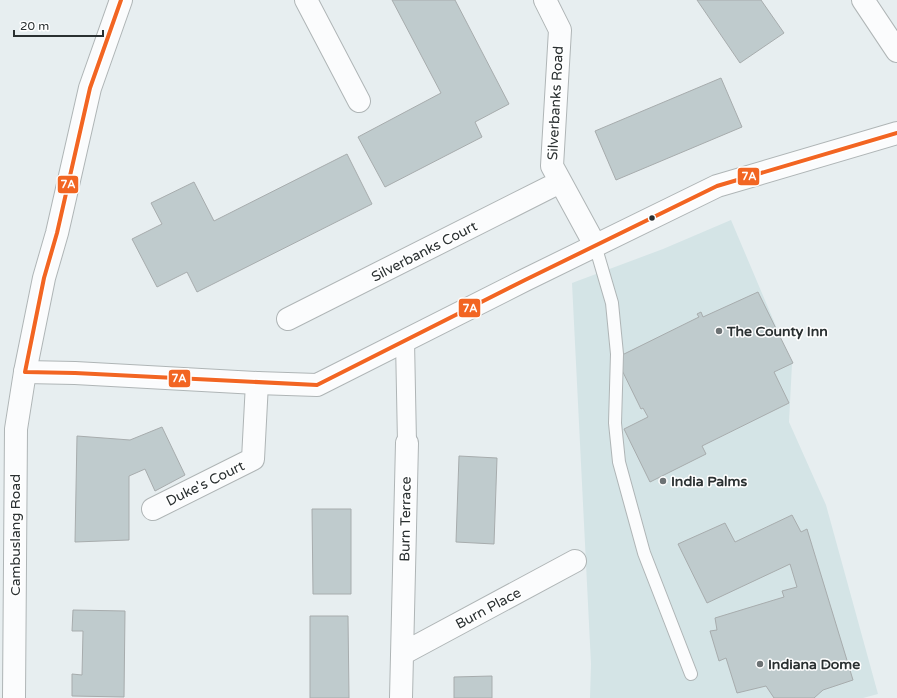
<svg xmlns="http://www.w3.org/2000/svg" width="897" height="698" font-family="'Varela Round',sans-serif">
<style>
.built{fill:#d4e4e6}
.building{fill:#bfcbcd;stroke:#a7acad}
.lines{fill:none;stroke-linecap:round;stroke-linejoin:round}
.service-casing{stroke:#afb5b6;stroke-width:14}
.pedestrian-casing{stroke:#afb5b6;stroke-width:20}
.minor-casing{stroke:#afb5b6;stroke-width:24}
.secondary-casing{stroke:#afb5b6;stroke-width:24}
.primary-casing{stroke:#afb5b6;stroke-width:24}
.service{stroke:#fbfcfd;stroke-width:12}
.pedestrian{stroke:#fbfcfd;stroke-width:18}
.minor{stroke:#fbfcfd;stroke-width:22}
.secondary{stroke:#fbfcfd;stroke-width:22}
.primary{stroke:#fbfcfd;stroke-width:22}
.bus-1-casing{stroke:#fff;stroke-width:7}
.bus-1{stroke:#f26522;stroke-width:4}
.bus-dot{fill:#2a3031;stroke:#fff;stroke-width:1.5}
.poi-dot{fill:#6c7274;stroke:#fff;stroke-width:1.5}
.labels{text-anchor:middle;stroke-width:3;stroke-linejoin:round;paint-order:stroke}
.street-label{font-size:14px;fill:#2a3031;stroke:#fff}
.poi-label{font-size:14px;font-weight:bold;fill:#2a3031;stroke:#fff;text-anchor:start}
.line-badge{stroke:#fff;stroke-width:1.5}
.badge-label{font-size:11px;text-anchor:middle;font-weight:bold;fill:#fff}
</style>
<rect width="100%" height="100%" fill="#e7eef0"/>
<!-- built -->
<path class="built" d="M731,220L792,364L789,422L826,505L878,694L863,698H590L591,664L572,283L663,249Z"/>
<!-- building -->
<path class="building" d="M392,0H455L509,104L475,122L482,137L385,187L358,137L441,93Z
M697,0H761L784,33L740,63Z
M721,78L742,127L616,180L595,131Z
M347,154L372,204L197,292L187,272L157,287L132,239L162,224L151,203L194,182L214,221Z
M758,292L793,363L774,372L789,403L702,446L706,454L650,482L624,429L648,417L643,408L641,409L616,358L699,317L697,314L701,312L703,317Z
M162,427L185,475L155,491L145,469L129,476V540L75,542L77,436L130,440Z
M459,456L497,458L494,544L456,542Z
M312,509H351V594H313Z
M792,515L801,532L807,529L853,680L823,690L814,698H774L766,686L737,693L726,658L719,661L710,631L717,630L715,618L784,597L782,591L797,587L790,564L707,603L678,544L725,523L735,542Z
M73,610L125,611L124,697L72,696V674L82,675L83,631H72Z
M310,616H348L349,698H310Z
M492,676V698H454V677Z"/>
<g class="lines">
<defs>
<path id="service" d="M595,245L612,303L617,354L615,423L619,462L644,553L691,674"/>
<path id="pedestrian" d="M405,341L407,443"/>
<path id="minor" d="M306,0L359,101
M545,0L560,30L552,166L595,245
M863,0L897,51
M288,319L560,182
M153,509L253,459L257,383
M402,654L575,561
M401,698L407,443"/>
<path id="secondary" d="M25,372L75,373L257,383L317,385L525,280L717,186L897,133"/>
<path id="primary" d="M14,698L16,429L25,372L44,278L57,233L90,88L121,0"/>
</defs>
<!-- service casing -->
<use href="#service" class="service-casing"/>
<!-- pedestrian casing -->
<use href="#pedestrian" class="pedestrian-casing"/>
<!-- minor casing -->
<use href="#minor" class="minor-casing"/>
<!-- secondary casing -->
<use href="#secondary" class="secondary-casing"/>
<!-- primary casing -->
<use href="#primary" class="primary-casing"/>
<!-- service -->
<use href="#service" class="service"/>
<!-- pedestrian -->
<use href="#pedestrian" class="pedestrian"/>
<!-- minor -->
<use href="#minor" class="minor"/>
<!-- secondary -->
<use href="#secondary" class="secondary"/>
<!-- primary -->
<use href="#primary" class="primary"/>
<defs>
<path id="bus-1" d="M25,372L75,373L317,385L525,280L717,186L897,133
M25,372L44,278L57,233L90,88L121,0"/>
</defs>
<!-- bus-1 casing -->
<use href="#bus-1" class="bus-1-casing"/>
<!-- bus-1 -->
<use href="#bus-1" class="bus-1"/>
</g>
<!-- markers -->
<circle class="bus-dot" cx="652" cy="218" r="3.5"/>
<g class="poi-dot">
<circle cx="719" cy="331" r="4"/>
<circle cx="663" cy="481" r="4"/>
<circle cx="760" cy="664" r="4"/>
</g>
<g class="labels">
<!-- street labels -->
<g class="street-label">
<text transform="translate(555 103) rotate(-87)" y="5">Silverbanks Road</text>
<text transform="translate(424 251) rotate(-27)" y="5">Silverbanks Court</text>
<text transform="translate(205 483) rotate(-26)" y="5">Duke's Court</text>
<text transform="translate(405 519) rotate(-89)" y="5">Burn Terrace</text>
<text transform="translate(15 535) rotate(-90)" y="5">Cambuslang Road</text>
<text transform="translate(488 608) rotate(-28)" y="5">Burn Place</text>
</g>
<!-- poi labels -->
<g class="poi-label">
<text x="727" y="336">The County Inn</text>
<text x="671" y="486">India Palms</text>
<text x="768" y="669">Indiana Dome</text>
</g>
</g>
<g class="line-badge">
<rect x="737" y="167" width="23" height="19" rx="4" fill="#f26522"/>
<rect x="57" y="175" width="22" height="19" rx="4" fill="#f26522"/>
<rect x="458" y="298" width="23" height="20" rx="4" fill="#f26522"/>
<rect x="168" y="369" width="23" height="19" rx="4" fill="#f26522"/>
</g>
<g class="badge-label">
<text x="749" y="180">7A</text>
<text x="68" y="188">7A</text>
<text x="470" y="312">7A</text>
<text x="179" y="382">7A</text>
</g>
<!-- scale -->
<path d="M14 30v6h89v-6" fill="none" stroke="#2a3031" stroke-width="2"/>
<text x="20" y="30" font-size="12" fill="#2a3031" stroke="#ffffff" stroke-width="3" paint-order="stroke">20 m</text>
</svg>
